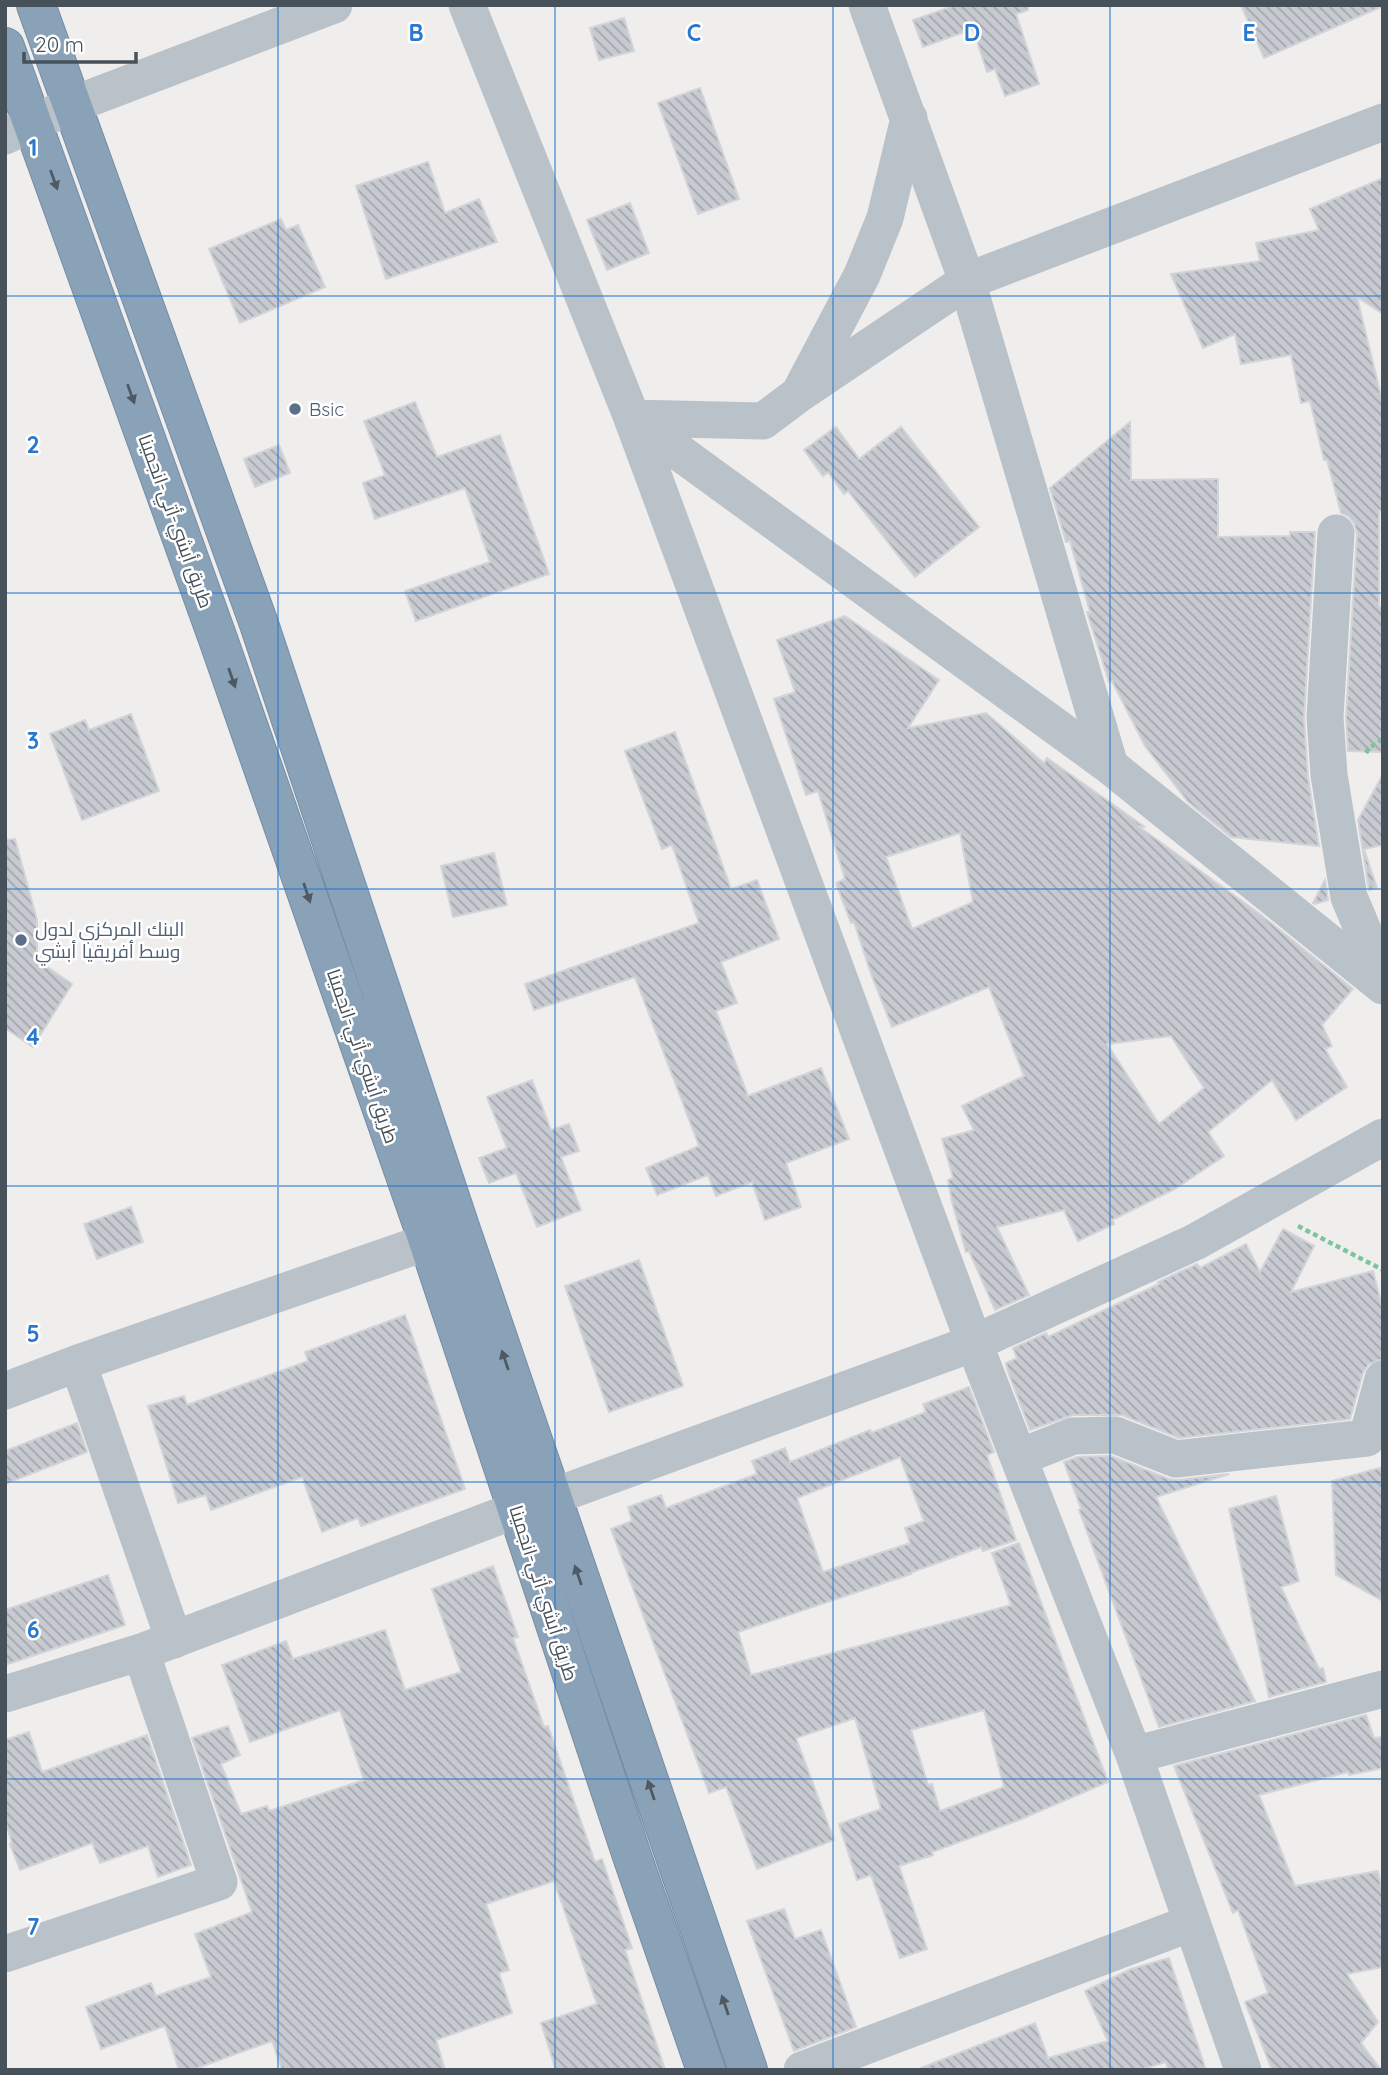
<svg xmlns="http://www.w3.org/2000/svg" width="1388" height="2075" font-family="Quicksand,Cairo,sans-serif">
<style>
.building{fill:url(#building-back-hatch);stroke:#d2d4d8;stroke-width:2;fill-rule:evenodd}
.lines{fill:none;stroke-linecap:round;stroke-linejoin:round}
.highway-casing{stroke:#758da4;stroke-width:40}
.path{stroke:#7bc59d;stroke-width:4.5;stroke-dasharray:5 3.5;stroke-linecap:butt}
.street{stroke:#bac2c9;stroke-width:37}
.highway{stroke:#89a2b8;stroke-width:38}
.oneway{fill:#4e5962}
.grid{fill:none;stroke:#2a78ce;stroke-width:2;stroke-opacity:0.55}
.service-dot{fill:#5c6f8a;stroke:#fff;stroke-width:2.5}
.labels{text-anchor:middle;stroke-width:5;stroke-linejoin:round;paint-order:stroke}
.service-label{font-size:19px;fill:#4e5e75;stroke:#fff;text-anchor:start}
.street-label{font-size:19px;fill:#475159;stroke:#fff}
.grid-label{font-size:23px;text-anchor:middle;font-weight:bold;fill:#2a78ce;stroke:#fff;stroke-width:5;stroke-linejoin:round;paint-order:stroke}
</style>
<defs>
<pattern id="building-back-hatch" width="6" height="6" patternUnits="userSpaceOnUse" patternTransform="scale(1.75)"><rect width="6" height="6" fill="#c7cad0"/><path d="M-1 5l2 2M0 0l6 6M5-1l2 2" fill="none" stroke="#a3a6ac"/></pattern>
</defs>
<rect width="100%" height="100%" fill="#f0eded"/>
<!-- building -->
<path class="building" d="M956,5H1027L1028,10L1016,14L1039,84L1005,96L995,69L987,72L973,29L923,47L913,20Z
M1241,5H1383V6L1264,58Z
M624,18L634,51L599,60L590,28Z
M700,88L739,199L698,214L658,103Z
M428,162L445,213L479,199L497,242L386,279L356,186Z
M1383,178V314L1357,297L1383,404V510L1379,511V607L1383,606V752L1348,751L1346,717L1357,534L1354,523L1348,516L1341,513L1327,460H1324L1310,401L1301,403L1291,355L1241,364L1235,334L1203,348L1171,274L1260,261L1256,243L1319,230L1310,209Z
M630,203L649,253L607,270L587,220Z
M281,219L286,230L298,225L325,287L240,323L209,249Z
M415,402L437,457L500,435L549,574L416,621L405,591L490,562L465,488L375,519L363,483L385,475L364,421Z
M1130,422L1131,480L1218,479V537L1290,536V532H1315L1304,718L1308,777L1319,846L1231,837L1188,802L1145,746L1112,681L1109,682L1087,612H1090L1070,541L1066,542L1050,488Z
M836,427L859,459L901,427L979,527L915,577L848,491L844,494L828,472L823,476L804,450Z
M279,445L290,473L255,487L244,459Z
M845,616L939,680L908,728L986,713L1044,763L1047,758L1145,827L1138,826L1260,914L1353,989L1322,1025L1332,1046L1325,1049L1347,1087L1296,1120L1272,1080L1208,1132L1224,1156L1175,1189L1112,1220L1114,1224L1078,1241L1064,1210L997,1227L1029,1295L995,1310L969,1251L966,1252L952,1202L948,1180L953,1178L942,1139L974,1130L962,1106L1024,1076L989,987L892,1027L871,974L854,922L851,923L836,883L845,879L818,791L806,795L774,699L795,692L777,640ZM960,833L973,902L912,929L886,857ZM1171,1036L1204,1088L1159,1124L1107,1044Z
M131,714L159,791L82,820L50,734L85,720L89,730Z
M675,732L731,889L757,880L779,939L721,962L737,1003L716,1011L748,1096L821,1068L849,1139L786,1163L801,1207L765,1220L752,1182L716,1196L708,1175L657,1195L646,1168L699,1146L635,977L534,1010L525,984L699,923L672,845L662,849L625,751Z
M1383,774V845L1364,849L1377,888L1369,890L1358,820Z
M15,839L37,920V960L72,984L33,1047L5,1028V840Z
M494,853L507,905L453,917L441,866Z
M1325,880L1328,900L1315,904L1313,903Z
M532,1080L551,1130L569,1124L579,1151L561,1157L581,1210L537,1227L516,1173L489,1183L479,1158L507,1148L487,1097Z
M131,1207L143,1242L97,1259L84,1224Z
M1283,1229L1314,1246L1291,1292L1373,1271L1383,1310V1359L1369,1364L1363,1373L1350,1419L1179,1438L1122,1415H1073L1030,1430L1008,1372L1006,1363L1017,1358L1013,1348L1046,1333L1048,1337L1159,1284L1158,1282L1197,1264L1200,1268L1246,1244L1260,1272Z
M639,1260L683,1386L609,1412L565,1286Z
M405,1315L465,1489L361,1526L358,1518L322,1532L302,1477L211,1510L206,1495L178,1503L148,1406L184,1396L187,1405L308,1361L305,1352Z
M969,1387L994,1452L987,1455L1016,1540L983,1551L981,1547L910,1573L911,1574L738,1632L751,1675L1011,1605L992,1553L1019,1543L1108,1782L1019,1820L932,1852L933,1855L899,1866L927,1949L900,1958L871,1875L857,1880L839,1824L881,1809L855,1718L796,1738L834,1840L757,1869L726,1787L709,1793L611,1529L632,1521L628,1507L661,1495L666,1508L757,1474L752,1461L785,1448L790,1462L870,1430L871,1433L926,1412L923,1404ZM900,1457L924,1521L905,1528L910,1543L823,1572L797,1498ZM984,1710L1004,1787L940,1811L932,1784L928,1785L911,1730Z
M77,1423L87,1452L5,1484V1451Z
M1111,1456L1169,1479L1178,1480L1229,1474L1156,1497L1255,1701L1159,1727L1079,1510L1081,1509L1064,1462L1077,1457Z
M1383,1467V1601L1336,1575L1332,1481Z
M1276,1496L1299,1581L1281,1587L1319,1669L1323,1668L1326,1682L1269,1697L1229,1509Z
M493,1566L518,1637L513,1638L544,1727L548,1726L595,1862L602,1859L632,1948L625,1950L665,2070H556L541,2023L597,2004L554,1881L486,1904L509,1970L499,1973L512,2013L436,2040L445,2070H282L272,2041L192,2070H179L165,2026L101,2049L86,2007L151,1983L156,1996L211,1977L195,1934L252,1912L192,1738L228,1726L240,1755L221,1764L241,1814L267,1806L269,1811L364,1780L340,1710L250,1742L222,1665L286,1641L293,1659L385,1630L405,1690L461,1672L432,1589Z
M108,1575L125,1625L5,1665V1610Z
M1366,1715L1374,1738L1383,1737V1768L1349,1775L1348,1772L1259,1795L1295,1886L1378,1871L1383,1895V1967L1347,1974L1378,2022L1361,2043L1381,2070H1272L1245,2002L1268,1993L1238,1910L1233,1913L1174,1766Z
M29,1732L42,1772L147,1735L191,1865L158,1877L148,1846L100,1863L92,1843L20,1870L10,1844L12,1843L5,1820V1740Z
M784,1909L795,1939L821,1930L856,2027L794,2051L747,1921Z
M1169,1958L1206,2070H1168L1166,2062L1140,2070H921V2068L1035,2023L1048,2058L1108,2041L1085,1991L1131,1969Z"/>
<g class="lines">
<defs>
<path id="highway" d="M36,5L259,624L461,1230L748,2070
M5,47L218,639L428,1241L632,1856L706,2070"/>
</defs>
<!-- highway casing -->
<use href="#highway" class="highway-casing"/>
<!-- path -->
<path class="path" d="M1366,753L1369,748L1383,739
M1298,1226L1383,1270"/>
<!-- street -->
<path class="street" d="M467,5L632,418L974,1343L1134,1755L1243,2070
M867,5L967,281L1110,766
M5,136L72,105L334,5
M799,394L967,281L1383,122
M632,418L1110,766L1383,986
M632,418L763,421L799,394L862,275L885,218L909,118
M1336,533L1325,717L1329,775L1349,897L1383,978
M78,1363L174,1640
M5,1391L78,1363L456,1232
M1020,1457L1073,1436L1115,1435L1176,1459L1367,1438L1383,1379
M5,1694L141,1652L516,1510L974,1343L1195,1242L1383,1137
M1134,1755L1383,1689
M5,1954L219,1882L141,1652
M802,2070L1191,1923"/>
<!-- highway -->
<use href="#highway" class="highway"/>
</g>
<!-- one-way arrows -->
<defs><path id="oneway-solid" d="M-6-.8H1V-3.2L6.5 0L1 3.2V.8H-6Z" transform="scale(1.75)"/></defs>
<g class="oneway">
<use href="#oneway-solid" transform="translate(54 180) rotate(70)"/>
<use href="#oneway-solid" transform="translate(131 394) rotate(70)"/>
<use href="#oneway-solid" transform="translate(232 678) rotate(71)"/>
<use href="#oneway-solid" transform="translate(307 893) rotate(71)"/>
<use href="#oneway-solid" transform="translate(505 1360) rotate(-109)"/>
<use href="#oneway-solid" transform="translate(578 1575) rotate(-109)"/>
<use href="#oneway-solid" transform="translate(651 1790) rotate(-109)"/>
<use href="#oneway-solid" transform="translate(725 2005) rotate(-109)"/>
</g>
<!-- grid -->
<path class="grid" d="M278,5V2070M555,5V2070M833,5V2070M1110,5V2070M5,296H1383M5,593H1383M5,889H1383M5,1186H1383M5,1482H1383M5,1779H1383"/>
<!-- markers -->
<g class="service-dot">
<circle cx="295" cy="409" r="7"/>
<circle cx="21" cy="940" r="7"/>
</g>
<g class="labels">
<!-- service labels -->
<g class="service-label">
<text x="309" y="416">Bsic</text>
<text x="35" y="936">البنك المركزي لدول<tspan x="35" dy="22">وسط أفريقيا أبشي</tspan></text>
</g>
<!-- street labels -->
<g class="street-label">
<text transform="translate(176 521) rotate(70)" y="7">طريق أبشي-أتي-انجمينا</text>
<text transform="translate(363 1056) rotate(71)" y="7">طريق أبشي-أتي-انجمينا</text>
<text transform="translate(544 1593) rotate(72)" y="7">طريق أبشي-أتي-انجمينا</text>
</g>
</g>
<g class="grid-label">
<text x="416" y="41">B</text>
<text x="694" y="41">C</text>
<text x="972" y="41">D</text>
<text x="1249" y="41">E</text>
<text x="33" y="156">1</text>
<text x="33" y="453">2</text>
<text x="33" y="749">3</text>
<text x="33" y="1045">4</text>
<text x="33" y="1342">5</text>
<text x="33" y="1638">6</text>
<text x="33" y="1935">7</text>
</g>
<!-- border -->
<rect width="1388" height="2075" fill="none" stroke="#475159" stroke-width="14"/>
<!-- scale -->
<path d="M24 52v10h112v-10" fill="none" stroke="#475159" stroke-width="3.5"/>
<text x="35" y="52" font-size="21" fill="#475159" stroke="#ffffff" stroke-width="5" paint-order="stroke">20 m</text>
</svg>
